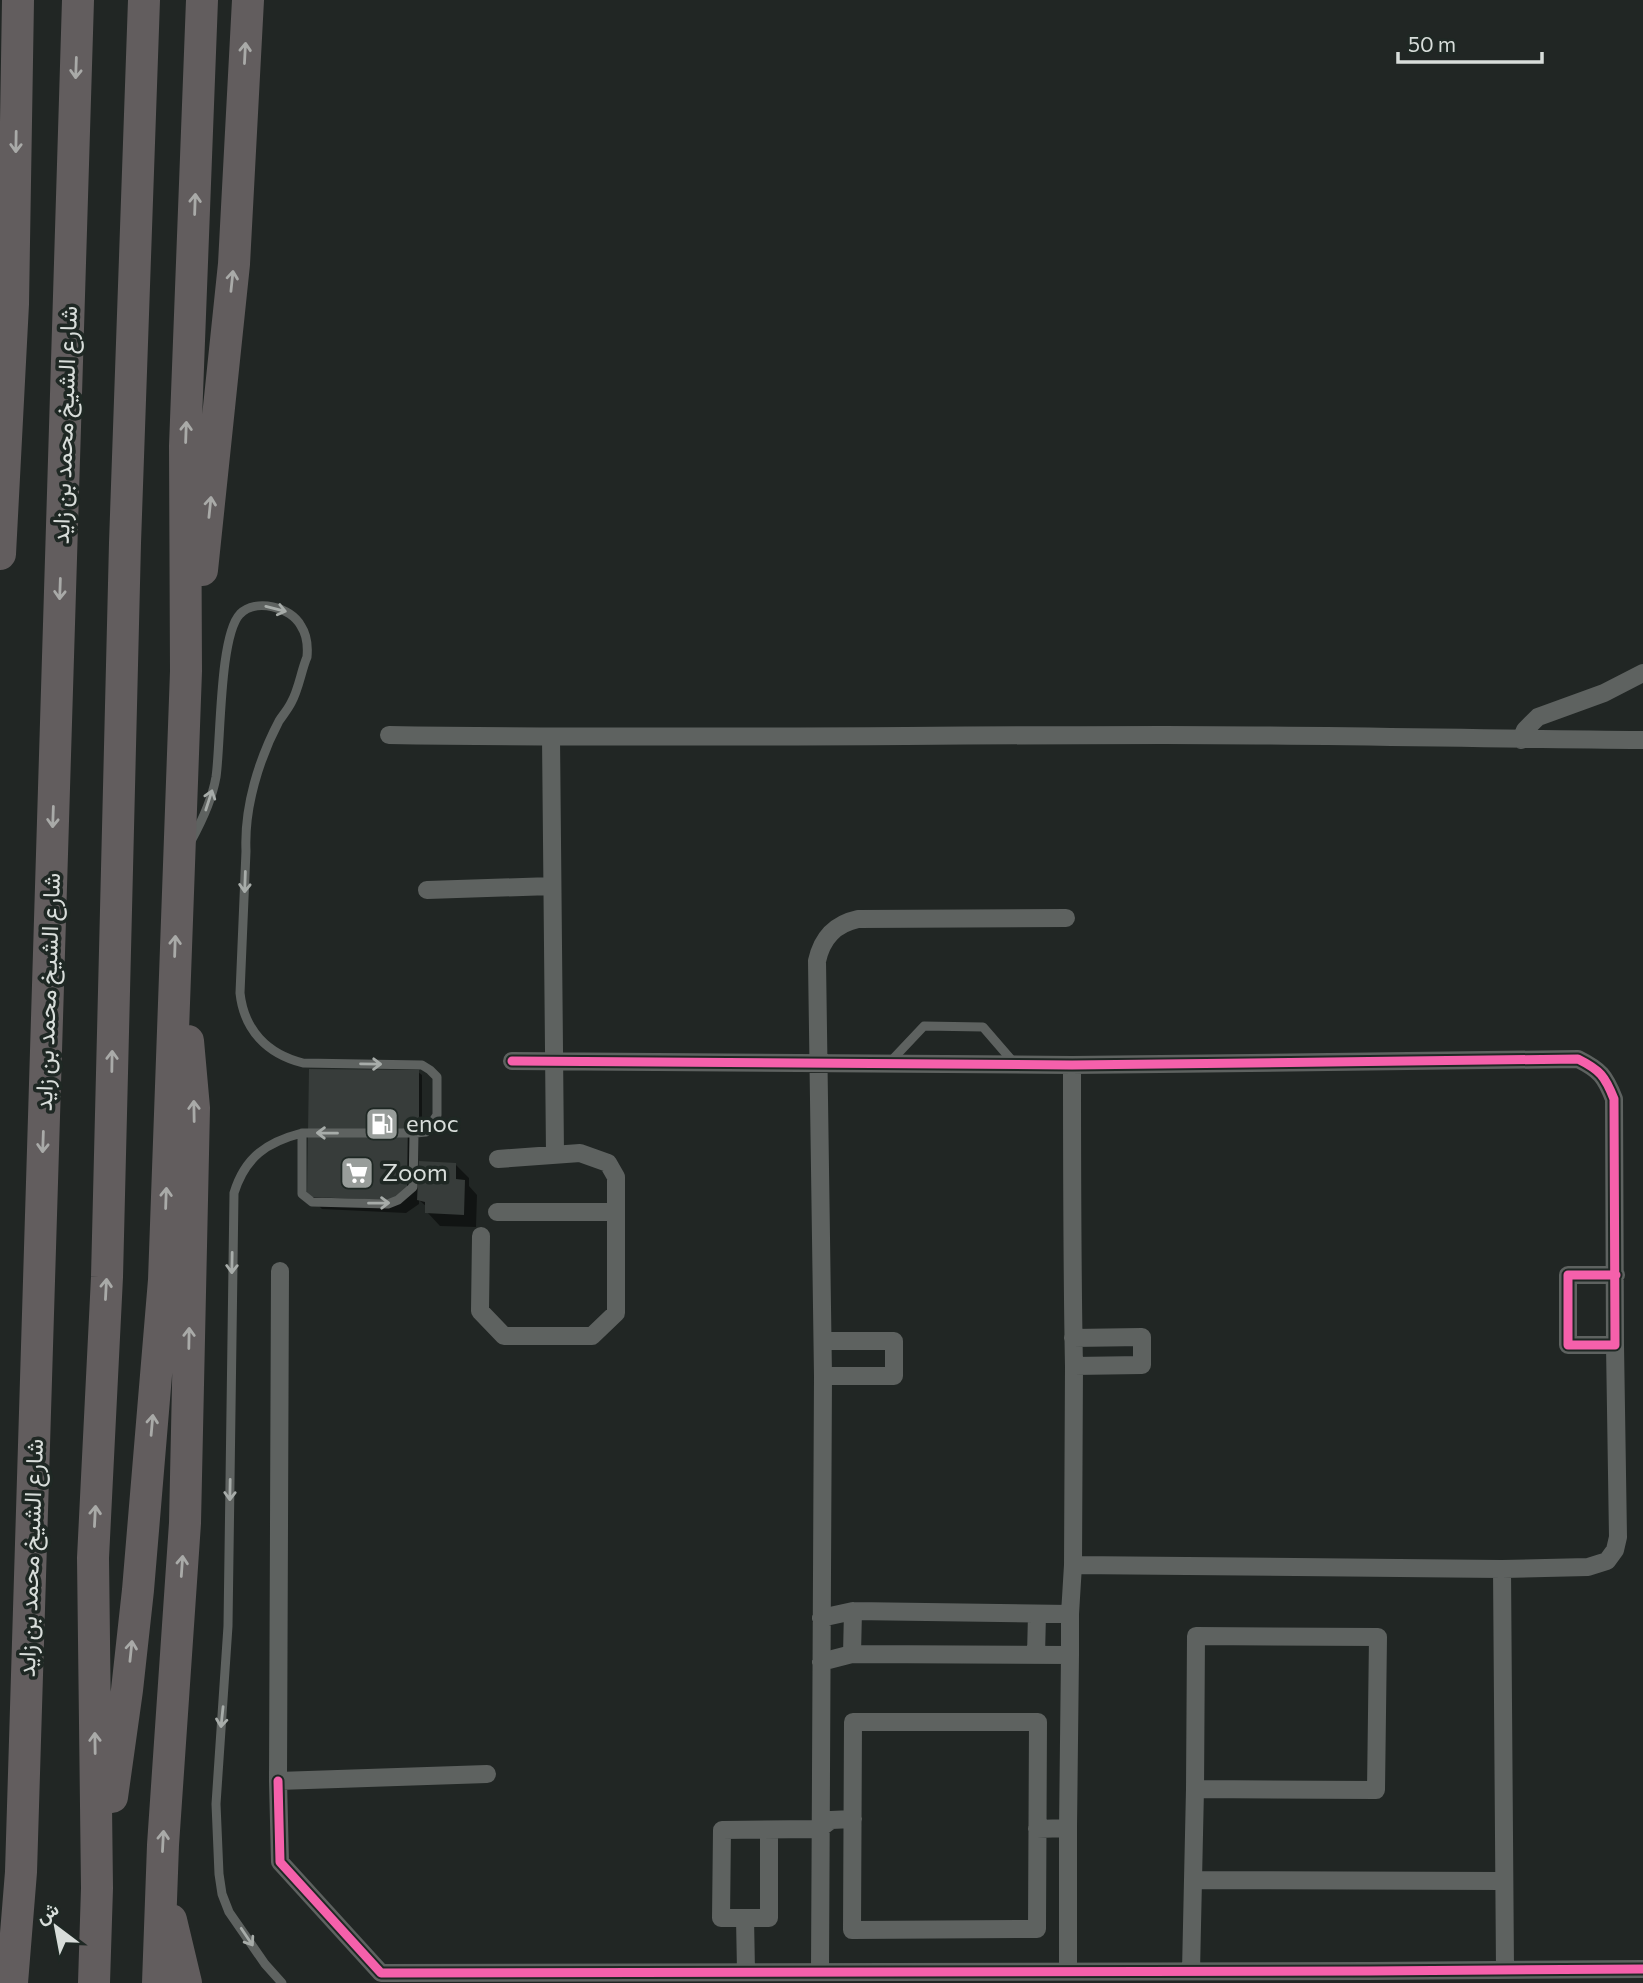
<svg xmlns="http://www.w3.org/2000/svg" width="1643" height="1983" font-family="Commissioner,Vazirmatn,sans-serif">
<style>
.shadow{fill:#0007}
.building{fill:#373c3a}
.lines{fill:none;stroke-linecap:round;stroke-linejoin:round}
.service{stroke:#5e6260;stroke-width:9}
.minor{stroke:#5e6260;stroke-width:18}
.motorway{stroke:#625d5e;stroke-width:32}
.cycleway-casing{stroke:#1f2824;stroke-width:13}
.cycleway{stroke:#f560ab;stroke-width:9}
.oneway{stroke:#a9aaa8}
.oneway2{stroke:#a7aca9}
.labels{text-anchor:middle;stroke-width:7;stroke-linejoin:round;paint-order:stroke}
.street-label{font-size:24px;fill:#d8ddda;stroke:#1f2824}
.poi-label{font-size:24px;fill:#d8ddda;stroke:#1f2824;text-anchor:start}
</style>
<rect width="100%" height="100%" fill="#212624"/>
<!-- shadow -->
<path class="shadow" d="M418,1072L422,1075V1121H411L410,1159L421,1170L456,1165L469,1178V1186L477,1195L476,1227L440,1226L427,1212V1207L419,1200V1204L406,1213L322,1209L309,1196Z"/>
<!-- building -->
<path class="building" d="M309,1069L419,1070V1118H408L407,1191L392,1200L307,1197Z
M419,1161L456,1163V1179L465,1180L464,1215L425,1213V1202L417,1200Z"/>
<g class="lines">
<!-- service -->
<path class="service" d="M191,841C202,821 212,800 216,777C221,743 219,636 240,614C256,598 291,607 301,626C307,635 308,646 307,657C301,671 299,689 291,703C288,709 283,715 279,721C259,759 244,807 246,851L240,993C244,1030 267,1054 303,1063L422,1065L430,1070L437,1077V1115L426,1132L416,1133H302C267,1142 245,1157 234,1193L228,1626L216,1804L219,1874L222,1894L229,1912L265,1964L282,1983
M890,1062L924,1026L983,1027L1015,1064
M302,1133V1194L312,1202L388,1204L398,1200L413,1187L414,1134"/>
<!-- minor -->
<path class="minor" d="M389,735C648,739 906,735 1164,735C1324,735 1483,739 1643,740
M551,737L555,1154
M1521,740L1525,730L1538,717L1604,693L1643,673
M427,890L552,886
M512,1061L1072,1065L1578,1059C1600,1070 1605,1076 1614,1099L1615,1345H1568V1275H1616
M1072,1065C1072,1165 1072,1266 1074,1366L1142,1365V1337L1073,1338
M497,1212H616
M481,1236L480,1311L504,1336H592L616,1313V1177L608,1163L580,1153L498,1159
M280,1271L278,1781L487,1774
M823,1341H894V1376H823L817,961C822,938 835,924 858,919L1066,918
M1073,1565L1074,1366
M1502,1569L1505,1969
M821,1618L853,1611L1070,1614L1073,1565L1502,1569L1588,1567L1607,1561L1615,1550L1618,1537L1615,1345
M1196,1636L1378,1637L1376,1790L1195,1789Z
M852,1654L1070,1655V1614
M1036,1655L1037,1614
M821,1662L852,1654L853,1611
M853,1722H1038L1037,1929L852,1930Z
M278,1781L280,1862L381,1973L1370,1971L1643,1969
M1068,1828L1070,1655
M1037,1829L1068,1828V1971
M769,1830V1918H721L722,1830L819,1829L831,1820L853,1819
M1193,1880L1504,1881
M745,1918L746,1971
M820,1971L823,1376
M1191,1971L1195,1789"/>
<!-- motorway -->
<path class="motorway" d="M0,554L13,304L18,0
M202,570L234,264L248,0
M112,1797L127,1690L138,1590L164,1280L186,671L185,446L202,0
M171,1920L186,1983
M12,1983L21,1872L78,0
M94,1983L97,1888L93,1558L107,1277L125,543L144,0
M158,1983L163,1845L185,1523L194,1108L188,1041"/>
<defs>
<path id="cycleway" d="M512,1061L1072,1065L1578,1059C1600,1070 1605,1076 1614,1099L1615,1345H1568V1275H1616
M278,1781L280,1862L381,1973L1370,1971L1643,1969"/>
</defs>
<!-- cycleway casing -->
<use href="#cycleway" class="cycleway-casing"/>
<!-- cycleway -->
<use href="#cycleway" class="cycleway"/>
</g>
<!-- one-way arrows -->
<defs><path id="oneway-shaft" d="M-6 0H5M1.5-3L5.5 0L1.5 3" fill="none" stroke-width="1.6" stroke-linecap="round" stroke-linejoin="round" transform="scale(1.75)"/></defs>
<g class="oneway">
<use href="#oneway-shaft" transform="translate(245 53) rotate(-87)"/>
<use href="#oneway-shaft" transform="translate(76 68) rotate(92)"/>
<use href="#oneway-shaft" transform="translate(16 142) rotate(91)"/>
<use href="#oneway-shaft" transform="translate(195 204) rotate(-88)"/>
<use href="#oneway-shaft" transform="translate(232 281) rotate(-84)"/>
<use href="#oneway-shaft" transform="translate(186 432) rotate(-88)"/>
<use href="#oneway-shaft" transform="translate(210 507) rotate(-84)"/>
<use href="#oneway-shaft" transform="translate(60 589) rotate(92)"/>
<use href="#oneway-shaft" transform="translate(53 817) rotate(92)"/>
<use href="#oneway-shaft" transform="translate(175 946) rotate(-88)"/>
<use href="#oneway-shaft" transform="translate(112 1061) rotate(-89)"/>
<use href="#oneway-shaft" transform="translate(194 1111) rotate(-91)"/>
<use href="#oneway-shaft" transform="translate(43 1142) rotate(92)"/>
<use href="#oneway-shaft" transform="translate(166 1198) rotate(-88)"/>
<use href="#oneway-shaft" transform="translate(106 1289) rotate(-87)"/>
<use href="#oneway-shaft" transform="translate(189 1338) rotate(-89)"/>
<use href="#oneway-shaft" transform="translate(152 1425) rotate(-85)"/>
<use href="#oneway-shaft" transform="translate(95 1516) rotate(-87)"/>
<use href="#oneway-shaft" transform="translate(182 1566) rotate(-86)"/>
<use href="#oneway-shaft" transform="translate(131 1651) rotate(-84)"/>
<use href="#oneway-shaft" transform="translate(95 1743) rotate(-91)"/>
<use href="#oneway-shaft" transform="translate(163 1841) rotate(-87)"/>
</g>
<g class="oneway2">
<use href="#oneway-shaft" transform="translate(276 609) rotate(14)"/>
<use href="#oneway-shaft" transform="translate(209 800) rotate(-72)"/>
<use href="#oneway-shaft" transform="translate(245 882) rotate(92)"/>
<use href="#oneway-shaft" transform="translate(371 1064) rotate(1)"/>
<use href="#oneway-shaft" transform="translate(327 1133) rotate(-179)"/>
<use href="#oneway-shaft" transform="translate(379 1203) rotate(-1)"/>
<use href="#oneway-shaft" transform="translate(232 1263) rotate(91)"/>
<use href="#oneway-shaft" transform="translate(230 1490) rotate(91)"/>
<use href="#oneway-shaft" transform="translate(222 1717) rotate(96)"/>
<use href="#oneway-shaft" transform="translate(247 1937) rotate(56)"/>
</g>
<!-- icons -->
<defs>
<symbol id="fuel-square" viewBox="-11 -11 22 22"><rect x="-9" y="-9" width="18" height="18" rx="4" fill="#989d9a" stroke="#1f2824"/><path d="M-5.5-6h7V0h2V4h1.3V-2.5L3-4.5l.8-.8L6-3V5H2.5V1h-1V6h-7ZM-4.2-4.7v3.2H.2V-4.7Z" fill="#fff"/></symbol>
<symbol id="supermarket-square" viewBox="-11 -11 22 22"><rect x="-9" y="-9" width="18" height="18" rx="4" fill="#989d9a" stroke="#1f2824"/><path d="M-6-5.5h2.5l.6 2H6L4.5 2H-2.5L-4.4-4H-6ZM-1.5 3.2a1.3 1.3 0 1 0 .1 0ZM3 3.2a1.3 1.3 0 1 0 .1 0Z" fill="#fff"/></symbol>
</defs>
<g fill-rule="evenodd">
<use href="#fuel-square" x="363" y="1105" width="38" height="38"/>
<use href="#supermarket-square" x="338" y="1154" width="38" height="38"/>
</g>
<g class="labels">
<!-- street labels -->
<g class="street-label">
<text transform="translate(65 425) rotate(-88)" y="8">شارع الشيخ محمد بن زايد</text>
<text transform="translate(48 992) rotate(-88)" y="8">شارع الشيخ محمد بن زايد</text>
<text transform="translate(31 1558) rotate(-88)" y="8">شارع الشيخ محمد بن زايد</text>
</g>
<!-- poi labels -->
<g class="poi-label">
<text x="406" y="1132">enoc</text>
<text x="382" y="1181">Zoom</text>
</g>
</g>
<!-- north arrow -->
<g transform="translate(56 1927) rotate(328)" stroke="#1f2824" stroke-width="5" paint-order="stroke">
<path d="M0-5L12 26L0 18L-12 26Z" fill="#d8ddda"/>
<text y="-10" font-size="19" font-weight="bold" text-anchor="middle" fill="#d8ddda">ش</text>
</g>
<!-- scale -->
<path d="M1398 52v10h144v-10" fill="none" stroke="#d8ddda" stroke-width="3.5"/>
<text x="1408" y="52" font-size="21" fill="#d8ddda" stroke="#1f2824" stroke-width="5" paint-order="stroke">50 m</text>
</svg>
